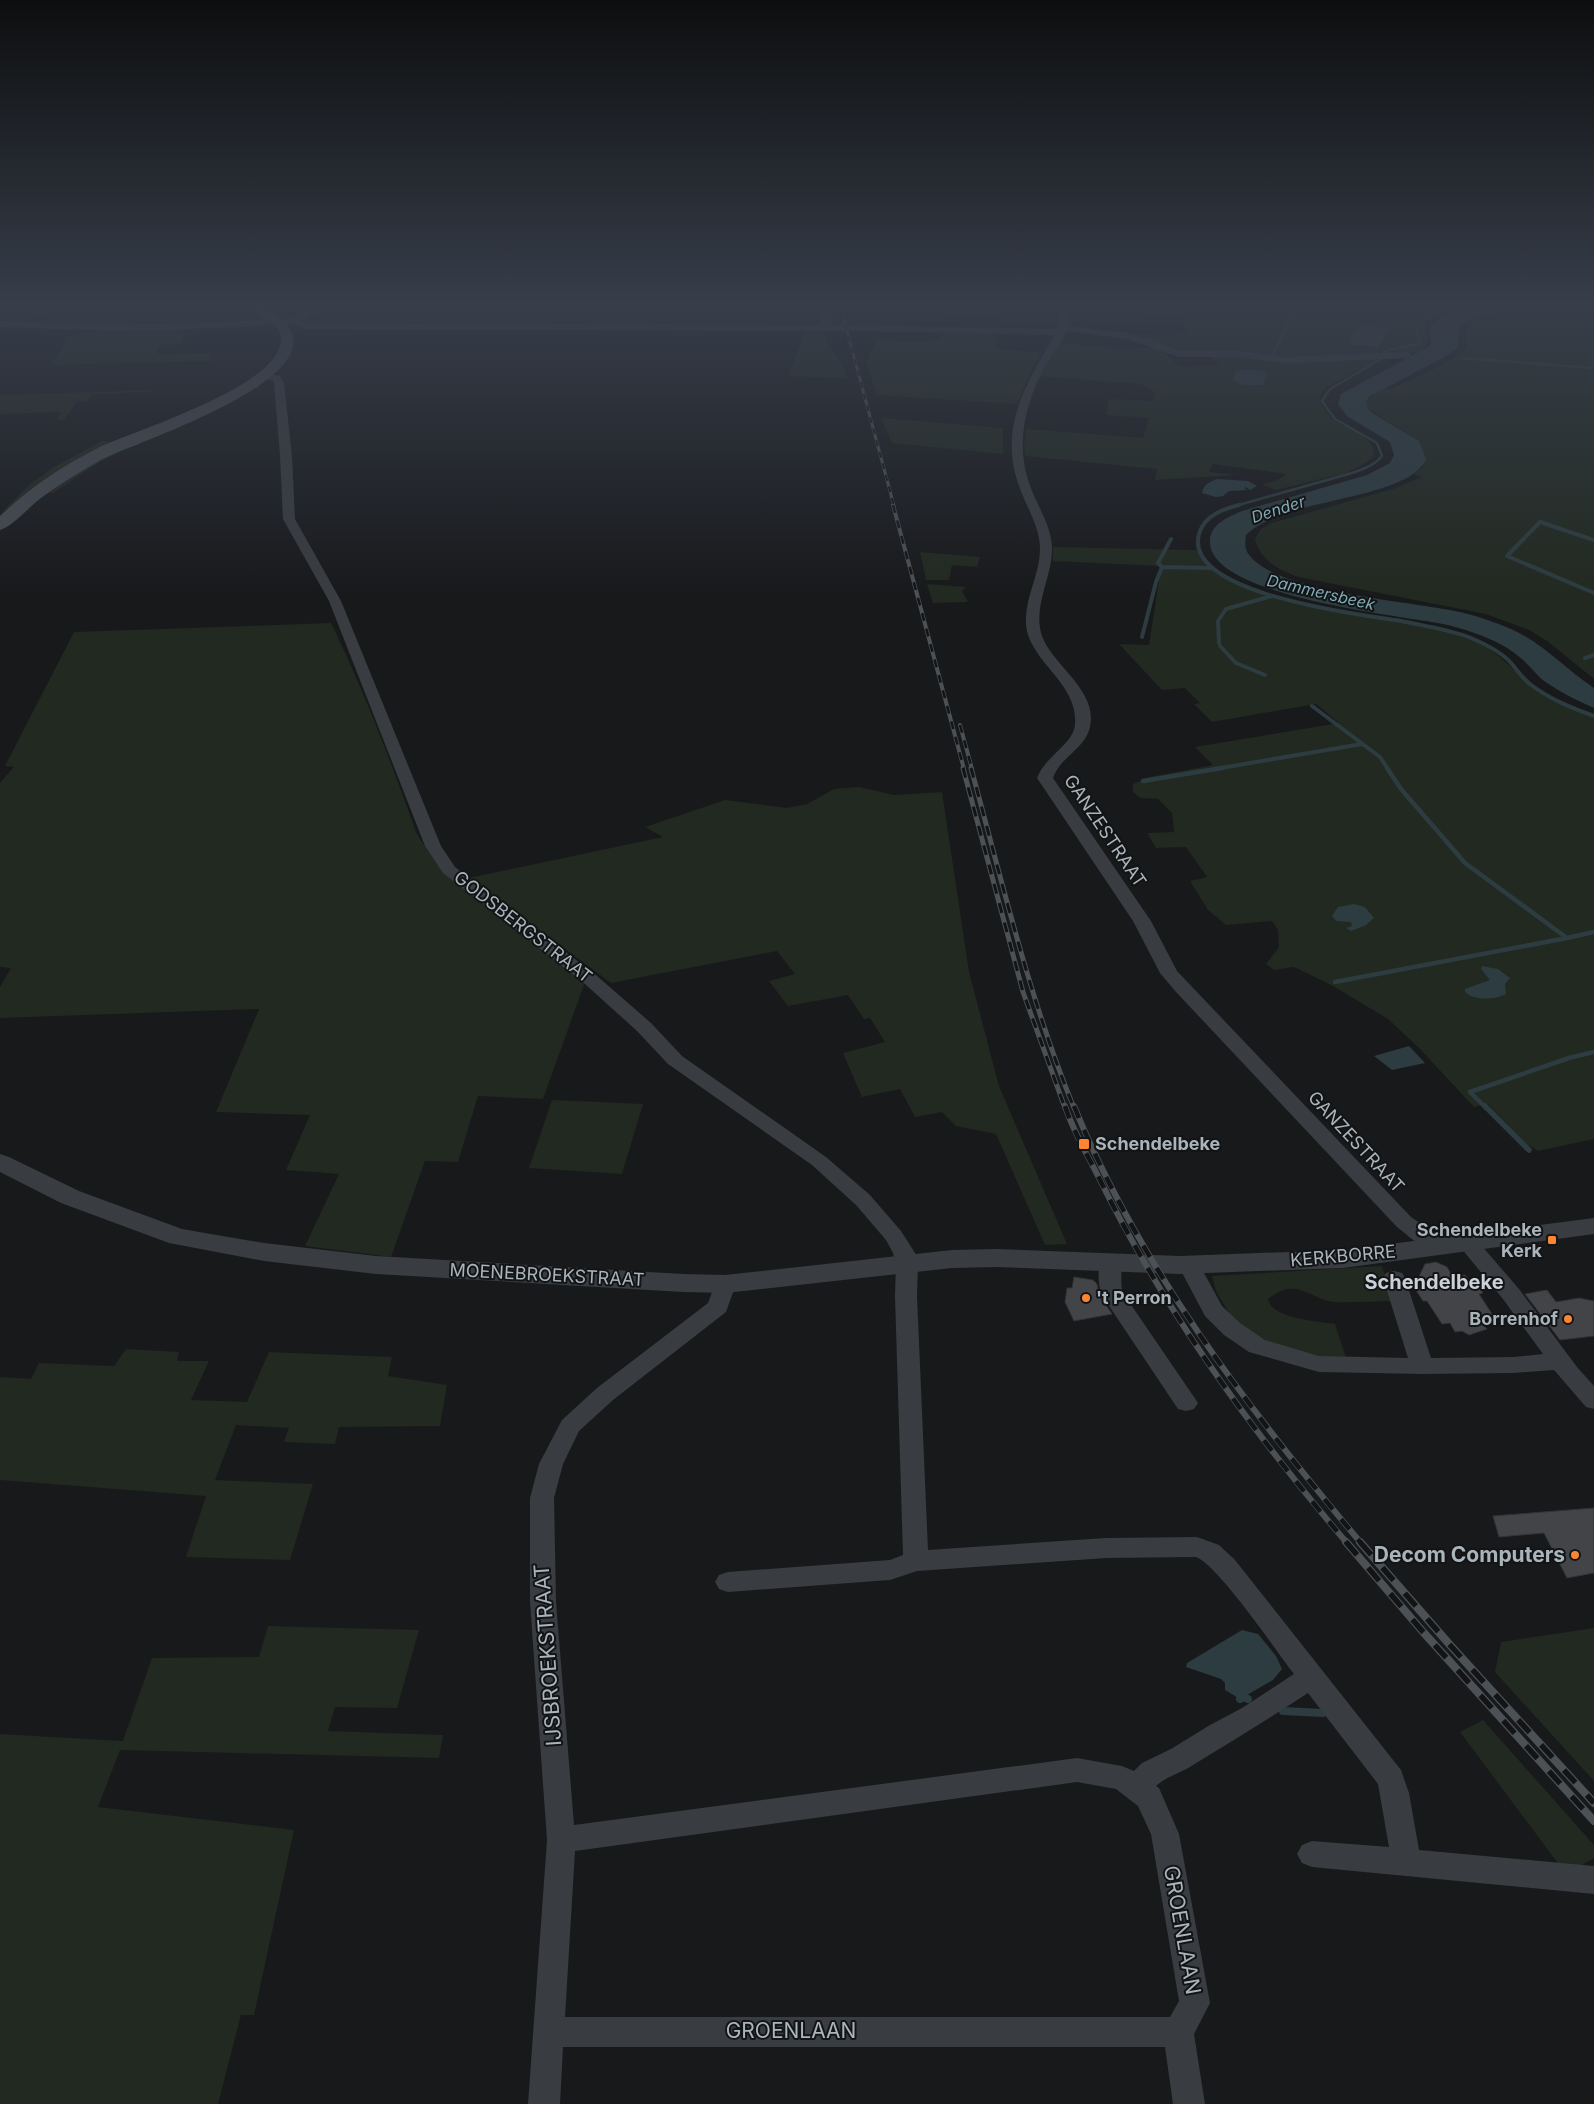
<svg xmlns="http://www.w3.org/2000/svg" width="1594" height="2104" font-family="Inter,sans-serif">
<style>
.green{fill:#212920;fill-rule:evenodd}
.water{fill:#2d3c40}
.lines{fill:none;stroke-linecap:round;stroke-linejoin:round}
.stream-far4{stroke:#2d3c40;stroke-width:2.5}
.stream-far3{stroke:#2d3c40;stroke-width:4}
.stream-far2{stroke:#2d3c40;stroke-width:4.5}
.stream-far1{stroke:#2d3c40;stroke-width:5.5}
.stream{stroke:#2d3c40;stroke-width:8}
.building{fill:#424448;stroke:#323337}
.minor{fill:#393c40;fill-rule:evenodd}
.tertiary{fill:#393c40;fill-rule:evenodd}
.secondary{fill:#474c50;fill-rule:evenodd}
.rail-far4-casing{stroke:#4c5155;stroke-width:3}
.rail-far3-casing{stroke:#4c5155;stroke-width:4}
.rail-far2-casing{stroke:#4c5155;stroke-width:5}
.rail-far1-casing{stroke:#4c5155;stroke-width:6}
.rail-casing{stroke:#4c5155;stroke-width:8}
.rail-far4{stroke:#131416;stroke-width:2;stroke-dasharray:6;stroke-linecap:butt}
.rail-far3{stroke:#131416;stroke-width:2.5;stroke-dasharray:8;stroke-linecap:butt}
.rail-far2{stroke:#131416;stroke-width:3;stroke-dasharray:10;stroke-linecap:butt}
.rail-far1{stroke:#131416;stroke-width:4.5;stroke-dasharray:13;stroke-linecap:butt}
.rail{stroke:#131416;stroke-width:5.5;stroke-dasharray:17;stroke-linecap:butt}
.poi-dot{fill:#fb8530;stroke:#131416;stroke-width:2}
.labels{text-anchor:middle;stroke-width:4;stroke-linejoin:round;paint-order:stroke}
.far-water-label{font-size:16px;font-style:italic;fill:#80abb7;stroke:#131416}
.street-label{font-size:18px;fill:#aab4bb;stroke:#131416}
.poi-label{font-size:18px;font-weight:bold;fill:#aab4bb;stroke:#131416;text-anchor:start}
.quarter-label{font-size:20px;font-weight:bold;fill:#cbd1d7;stroke:#131416}
.near-poi-label{font-size:21px;font-weight:bold;fill:#aab4bb;stroke:#131416;text-anchor:end}
.near-street-label{font-size:21px;fill:#aab4bb;stroke:#131416}
</style>
<rect width="100%" height="100%" fill="#18191b"/>
<!-- green -->
<path class="green" d="M0,301H142L130,326L70,325L76,311L34,313L23,323L0,322Z
M437,301H554L547,311L546,320L553,326L424,325L429,317L465,315L467,307L438,308Z
M570,301H609L610,304L646,303L653,327L589,326V318L612,317L611,306L570,307Z
M850,301H994L995,310H1002L1003,314H998L993,318H951L947,308L881,309V327H857Z
M1138,301H1488C1466,304 1431,304 1418,324L1426,326C1427,330 1429,338 1428,342C1424,357 1395,354 1384,354L1404,349L1385,350L1375,361L1327,387L1321,393L1320,400C1323,407 1328,415 1334,420C1348,430 1375,435 1374,456L1367,462L1347,473L1276,490L1262,485L1279,479L1286,474L1213,464L1209,472L1239,475L1155,480L1157,469L1025,456L1024,443L1026,429L1143,438L1149,418L1106,415L1109,399L1153,401L1156,393L1141,384L1041,376L1058,343L1128,349L1157,347L1164,352L1158,353H1164L1180,367L1219,366L1211,354L1181,353L1133,334L1188,333L1183,314L1146,313L1144,301ZM1365,326H1372L1390,333L1380,347L1362,348L1348,344L1355,330Z
M1554,301H1594V679L1547,641L1529,630L1486,614L1298,577C1277,569 1261,561 1255,539L1261,529L1272,523L1393,489L1422,477L1413,474L1423,467L1419,441L1368,409L1366,402C1372,395 1381,387 1391,389C1408,381 1455,362 1465,349C1469,344 1466,336 1466,330L1468,326L1477,322L1529,311Z
M184,327L182,333H186L180,344L160,345L156,354L212,353L209,361L51,365L69,336L99,330Z
M806,330H824C826,348 844,360 847,378L788,376Z
M942,331L995,332L996,348L1041,353L1028,378L1017,404L877,395L866,362L877,341L932,342V340L941,339Z
M254,386L260,387L210,413L126,448L98,463L53,493L42,491L85,465Z
M154,390L153,392L92,394L88,401H77L64,420H56L62,412L0,414V395Z
M881,418L1003,428V454L892,443Z
M102,441L114,442L17,502L0,514L30,484L54,467Z
M1053,547L1196,550C1257,624 1386,607 1470,639C1497,649 1517,674 1539,691C1554,703 1576,711 1594,717V1139L1538,1151L1527,1144L1488,1104L1474,1107L1419,1048L1388,1019L1333,986L1294,967L1274,970L1266,964L1279,947L1278,930L1272,921L1226,925L1208,910L1190,881L1207,877L1186,847L1156,848L1147,833L1174,832L1172,813L1158,799L1140,798L1133,792V784L1150,777L1213,765L1195,747L1339,723L1316,704L1212,722L1194,704L1200,703L1185,688L1162,690L1119,644L1149,645L1161,566L1053,561Z
M920,552L980,557L977,567L952,565L949,580H926Z
M927,584L966,587L962,591L968,602L933,603Z
M331,623C364,691 391,761 416,832C433,863 459,885 486,907C518,933 551,958 585,982L543,1099L478,1096L458,1162L425,1161L391,1257L305,1246L339,1174L286,1170L310,1115L216,1112L259,1009L0,1018V987L11,968L0,967V783L14,767L5,766L74,632Z
M859,787L894,795L942,792L969,972L999,1086L1067,1244L1045,1245L996,1134L956,1126L942,1112L915,1117L900,1089L862,1097L843,1053L885,1042L870,1018L864,1019L848,995L788,1006L769,981L795,974L777,951L611,983L469,878L663,837L645,827L725,800L787,808L807,804L834,789Z
M552,1100L643,1104L622,1174L529,1168Z
M1382,1266L1393,1301C1374,1301 1353,1303 1334,1302C1318,1301 1304,1287 1289,1289C1280,1290 1275,1294 1268,1299C1272,1319 1318,1321 1335,1324L1347,1361L1325,1358L1260,1340L1233,1320L1216,1291L1212,1276Z
M126,1349L179,1352L177,1361H209L191,1400L247,1402L269,1352L392,1357L388,1376L447,1385L440,1426L339,1427L335,1444L284,1442L289,1428L236,1425L215,1480L313,1484L290,1560L186,1557L206,1496L0,1480V1377L31,1379L39,1363L114,1366Z
M268,1626L419,1630L397,1708L335,1707L328,1731L443,1735L439,1758L120,1750L98,1807L294,1830L254,2015H241L218,2104H0V1734L123,1741L152,1658L259,1657Z
M1594,1628V1781L1495,1672L1501,1642Z
M1483,1720L1594,1845V1858L1566,1874L1460,1732Z"/>
<!-- water -->
<path class="water" d="M1512,301H1546C1539,304 1531,308 1523,310C1504,315 1472,312 1459,328L1458,348L1441,359L1370,396L1366,402L1368,409L1374,414L1419,441L1426,459C1408,501 1283,497 1246,535C1245,543 1244,549 1250,556C1280,593 1412,601 1460,612C1477,616 1495,622 1511,629C1543,643 1565,669 1594,688V708C1578,701 1562,693 1547,683C1538,677 1531,667 1523,660C1510,648 1494,640 1477,634C1464,629 1450,625 1437,623C1394,615 1215,596 1210,544C1208,525 1228,517 1242,511L1367,475L1390,463L1394,455L1390,442L1347,416L1338,404L1341,394L1428,347L1431,344L1429,329C1439,308 1491,307 1512,301Z
M1360,326H1379L1391,329V331L1378,347L1352,346L1348,342L1355,330Z
M1247,369L1268,372L1263,385H1244L1233,381L1235,372Z
M1218,479L1248,481L1257,486L1250,490L1246,487L1244,488L1247,490L1229,491L1223,496L1216,497L1202,493C1203,485 1210,481 1218,479Z
M1354,904L1365,907L1374,918L1366,925L1351,931L1346,928L1352,926L1351,922L1336,921L1332,916L1338,907Z
M1482,966L1498,969L1510,978L1505,984L1506,994C1495,1000 1474,1001 1465,992V989L1490,980L1481,969Z
M1409,1046L1425,1063L1392,1070L1374,1056Z
M1242,1630L1258,1634L1276,1656L1282,1669L1273,1680L1240,1699L1225,1690V1683L1221,1679L1186,1667L1187,1663Z"/>
<g class="lines">
<!-- stream-far4 -->
<path class="stream-far4" d="M1148,339L1161,345
M1381,355L1389,350L1418,344L1420,338L1416,332C1429,304 1467,306 1494,301
M1272,357L1298,301
M1462,358L1594,368
M1235,506L1352,473C1363,469 1374,466 1382,456L1377,443L1335,419L1322,401L1330,389L1381,359"/>
<!-- stream-far3 -->
<path class="stream-far3" d="M1239,505C1224,509 1206,515 1200,531C1176,594 1364,615 1401,621C1424,626 1448,629 1471,638C1485,644 1502,652 1512,664C1518,671 1522,678 1530,684C1549,699 1572,708 1594,716
M1594,540L1540,522L1507,556L1594,593
M1162,567L1158,563L1171,539
M1142,637L1156,582L1162,567L1213,568
M1219,643L1218,621L1226,609L1272,596
M1220,646L1236,663L1265,675
M1585,658L1594,655
M1312,706L1380,757L1388,769
M1215,769L1362,744"/>
<!-- stream-far2 -->
<path class="stream-far2" d="M1387,768L1401,789L1465,863L1567,938L1594,932
M1143,781L1222,768
M1335,982L1567,938
M1486,1108L1470,1092L1569,1058L1594,1052"/>
<!-- stream-far1 -->
<path class="stream-far1" d="M1485,1106L1529,1150"/>
<!-- stream -->
<path class="stream" d="M1240,1699L1245,1697L1248,1699
M1283,1711L1323,1713"/>
</g>
<!-- building -->
<path class="building" d="M1436,1262L1447,1267L1453,1277L1465,1275L1470,1281L1474,1280L1483,1293L1479,1294L1494,1317L1478,1319L1487,1329L1469,1335L1462,1331L1455,1332L1450,1323L1442,1324L1427,1301H1423L1414,1287L1425,1264Z
M1074,1277L1093,1280L1097,1284L1099,1295L1112,1314L1074,1321L1065,1302L1067,1288H1072Z
M1547,1290L1556,1302L1579,1298L1594,1301V1336L1560,1340L1525,1294Z
M1594,1508V1573L1567,1578L1544,1533L1499,1537L1493,1516Z"/>
<g class="lines">
<!-- minor -->
<path class="minor" d="M821,301H831V325L1058,329L1059,301H1068V326L1129,333L1180,351H1238L1287,357L1407,352L1412,355L1407,358L1287,363L1238,357H1179L1127,339L1067,331C1061,342 1053,353 1047,363C1026,400 1015,442 1029,483C1036,504 1051,524 1052,547C1053,577 1032,606 1042,636C1053,666 1098,690 1090,727C1085,749 1060,757 1053,778L1151,921L1177,971L1411,1217L1446,1241L1449,1246L1446,1251C1428,1256 1410,1237 1397,1227L1176,992L1160,973L1133,921L1037,778C1045,756 1074,744 1075,724C1078,687 1039,667 1028,635C1019,605 1041,577 1040,547C1039,525 1026,506 1019,486C998,428 1026,383 1055,335L865,331L308,329L288,322L293,319L308,323L821,325Z
M264,373L280,376L284,383L292,456L295,519L341,601L441,846L455,867L597,976L651,1023L682,1056L826,1157L870,1195L901,1231L915,1253L918,1263L917,1296L928,1550L1106,1538L1197,1537L1219,1545L1235,1560L1401,1770L1409,1793L1419,1850L1594,1866V1894L1312,1867L1302,1863L1297,1854L1302,1845L1312,1841L1389,1847L1378,1784L1308,1693C1270,1718 1232,1741 1193,1765C1181,1773 1167,1776 1156,1786L1159,1788L1179,1834L1210,2003L1194,2034L1205,2104H1173L1165,2047H563L560,2104H528L547,1840L530,1602V1498L539,1464L562,1420L597,1388L708,1303L717,1279L725,1277L733,1279L736,1284L726,1312L613,1400L579,1431L563,1464L554,1498L556,1602L574,1825L1077,1758L1122,1766L1134,1771L1142,1763L1171,1749L1210,1725L1242,1708L1294,1674C1276,1651 1218,1565 1196,1557L1106,1558L917,1571L890,1580L728,1592L719,1589L715,1582L719,1575L728,1572L890,1560L903,1555L895,1296L896,1263L893,1253L886,1240L856,1205L812,1165L668,1064L637,1031L585,984L443,873L425,846L329,601L283,519L280,456L274,383L272,380L260,378V374ZM1077,1782L1116,1789L1138,1806L1151,1834L1179,2001L1170,2017H565L575,1851Z
M1468,1236L1475,1238L1519,1289L1577,1367L1594,1386V1409L1586,1407L1554,1370L1514,1373L1422,1374L1319,1372L1249,1352L1224,1335L1205,1316L1178,1265L1181,1260L1189,1258L1197,1260L1222,1306L1240,1323L1265,1340L1319,1356L1408,1358L1383,1278L1386,1273L1394,1271L1402,1273L1405,1278L1431,1358L1514,1357L1543,1354L1503,1299L1461,1248L1457,1243L1461,1238Z
M1111,1256L1119,1258C1124,1267 1119,1282 1123,1293L1194,1397L1198,1403L1194,1409L1186,1411L1178,1409L1101,1294C1098,1282 1097,1269 1103,1258Z"/>
<!-- tertiary -->
<path class="tertiary" d="M319,301H331L303,322L279,327L274,324L243,327L119,331L0,327V321L119,325L243,321L275,318L280,320L295,317Z
M0,1154L9,1157L79,1191L182,1229L264,1243L376,1256L683,1274L725,1275L952,1250L996,1249L1180,1256L1343,1250L1594,1218V1234L1343,1268L1180,1274L996,1267L952,1268L725,1293L683,1292L376,1274L264,1261L169,1243L61,1203L0,1172Z"/>
<!-- secondary -->
<path class="secondary" d="M242,301C260,301 268,307 282,319C345,377 131,443 99,461C79,472 60,484 41,498C30,506 12,527 0,530V516C29,488 64,465 100,447C137,430 280,386 281,340C282,320 250,314 242,301Z"/>
<defs>
<path id="rail-far4" d="M839,301L894,506"/>
<path id="rail-far3" d="M893,505L964,769
M960,725L972,769"/>
<path id="rail-far2" d="M963,768L1023,992L1065,1108
M971,768C1002,881 1029,998 1074,1108"/>
<path id="rail-far1" d="M1065,1106C1073,1131 1087,1154 1099,1178C1164,1310 1252,1432 1347,1543
M1074,1106C1140,1268 1249,1410 1361,1543"/>
<path id="rail" d="M1346,1542L1424,1633L1594,1821
M1360,1542L1450,1645L1594,1803"/>
</defs>
<!-- rail-far4 casing -->
<use href="#rail-far4" class="rail-far4-casing"/>
<!-- rail-far3 casing -->
<use href="#rail-far3" class="rail-far3-casing"/>
<!-- rail-far2 casing -->
<use href="#rail-far2" class="rail-far2-casing"/>
<!-- rail-far1 casing -->
<use href="#rail-far1" class="rail-far1-casing"/>
<!-- rail casing -->
<use href="#rail" class="rail-casing"/>
<!-- rail-far4 -->
<use href="#rail-far4" class="rail-far4"/>
<!-- rail-far3 -->
<use href="#rail-far3" class="rail-far3"/>
<!-- rail-far2 -->
<use href="#rail-far2" class="rail-far2"/>
<!-- rail-far1 -->
<use href="#rail-far1" class="rail-far1"/>
<!-- rail -->
<use href="#rail" class="rail"/>
</g>
<!-- sky -->
<linearGradient id="sky" x2="0" y2="1"><stop stop-color="#0d0e0f"/><stop offset="0.51" stop-color="#373e4a"/><stop offset="1" stop-color="#373e4a" stop-opacity="0"/></linearGradient>
<rect width="1594" height="595" fill="url(#sky)"/>
<!-- markers -->
<g class="poi-dot">
<rect x="1078" y="1138" width="12" height="12" rx="2.5"/>
<rect x="1547" y="1235" width="10" height="10" rx="2.5"/>
<circle cx="1086" cy="1298" r="5"/>
<circle cx="1568" cy="1319" r="5"/>
<circle cx="1575" cy="1555" r="5"/>
</g>
<g class="labels">
<!-- far-water labels -->
<g class="far-water-label">
<text transform="translate(1278 509) rotate(-18)" y="6">Dender</text>
<text transform="translate(1321 592) rotate(13)" y="6">Dammersbeek</text>
</g>
<!-- street labels -->
<g class="street-label">
<text transform="translate(1105 831) rotate(56)" y="6">GANZESTRAAT</text>
<text transform="translate(523 927) rotate(38)" y="6">GODSBERGSTRAAT</text>
<text transform="translate(1356 1142) rotate(47)" y="6">GANZESTRAAT</text>
<text transform="translate(1343 1256) rotate(-5)" y="6">KERKBORRE</text>
<text transform="translate(547 1275) rotate(3)" y="6">MOENEBROEKSTRAAT</text>
</g>
<!-- poi labels -->
<g class="poi-label">
<text x="1095" y="1150">Schendelbeke</text>
<text x="1542" y="1236" text-anchor="end">Schendelbeke<tspan x="1542" dy="21">Kerk</tspan></text>
<text x="1096" y="1304">'t Perron</text>
<text x="1558" y="1325" text-anchor="end">Borrenhof</text>
</g>
<!-- quarter labels -->
<g class="quarter-label">
<text x="1434" y="1289">Schendelbeke</text>
</g>
<!-- near-poi labels -->
<g class="near-poi-label">
<text x="1565" y="1562">Decom Computers</text>
</g>
<!-- near-street labels -->
<g class="near-street-label">
<text transform="translate(548 1655) rotate(-94)" y="7">IJSBROEKSTRAAT</text>
<text transform="translate(1182 1930) rotate(80)" y="7">GROENLAAN</text>
<text x="791" y="2038">GROENLAAN</text>
</g>
</g>
</svg>
